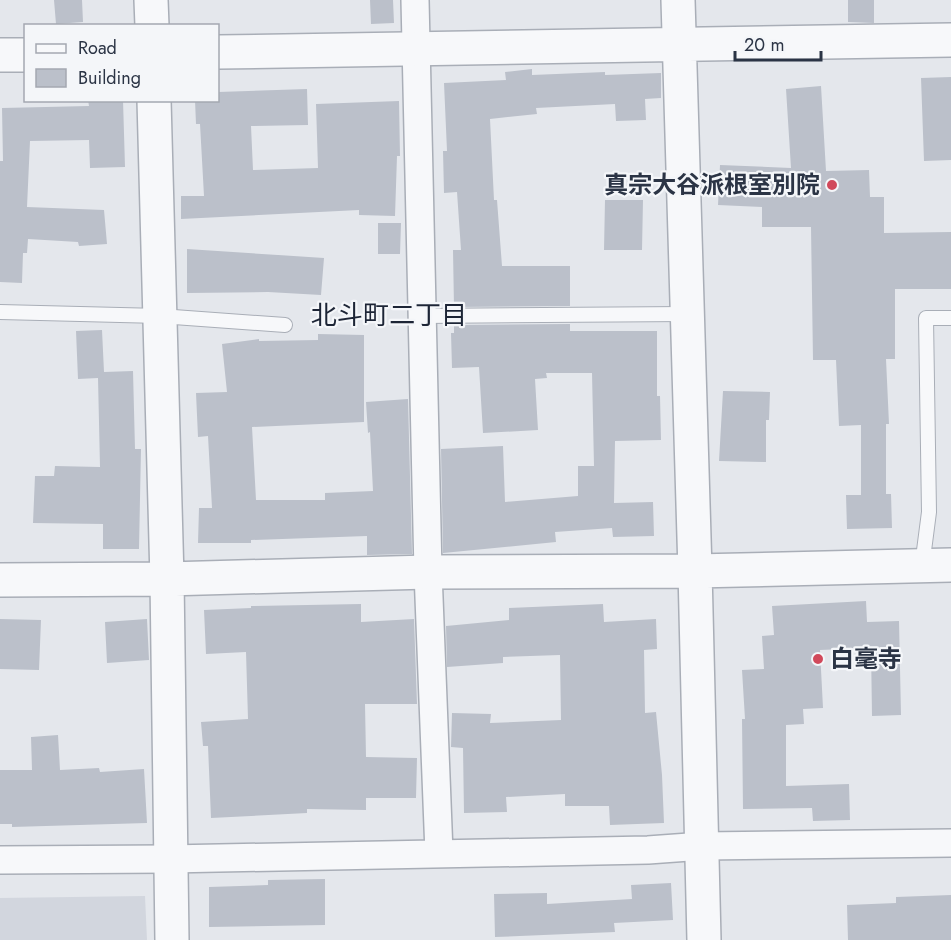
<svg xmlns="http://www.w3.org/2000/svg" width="951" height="940" font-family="Jost,'Noto Sans JP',sans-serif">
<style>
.built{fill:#d2d6de}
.building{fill:#bbc0ca}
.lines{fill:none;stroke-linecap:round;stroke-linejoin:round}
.service-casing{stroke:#a9aeb7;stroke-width:16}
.minor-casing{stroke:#a9aeb7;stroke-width:30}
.tertiary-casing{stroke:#a9aeb7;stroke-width:36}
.service{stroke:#f7f8fa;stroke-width:14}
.minor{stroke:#f7f8fa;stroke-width:27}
.tertiary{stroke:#f7f8fa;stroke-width:33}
.poi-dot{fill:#d1495b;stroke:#f4f6f9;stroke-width:2}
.labels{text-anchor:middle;stroke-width:4.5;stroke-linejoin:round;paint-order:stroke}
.poi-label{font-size:24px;font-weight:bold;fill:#2b3445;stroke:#f4f6f9;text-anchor:end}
.neighbourhood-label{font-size:26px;fill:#1d2536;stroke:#f4f6f9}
</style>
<rect width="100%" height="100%" fill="#e4e7ec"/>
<!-- built -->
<path class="built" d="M145,896L147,940H0V898Z"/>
<!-- building -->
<path class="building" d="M54,0H82L83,22L56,24Z
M370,0H393L394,23L371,24Z
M848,0H874V23L848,22Z
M532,69V75L605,72V75L661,73V98L645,99L646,120L616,121L615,104L536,108L537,114L490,119L494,200H497L502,266H570V306L454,307L453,250H461L457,192L444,193L443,151H447L444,83L506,80L505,72Z
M951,77V160L924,161L921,78Z
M821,86L826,171L869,170L870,197H884V233L951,232V289H895V359H886L889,424H886V494H891L892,528L847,529L846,495H861V425L839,426L836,360H813L811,227H762V207L718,205L720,165L791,168L786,89Z
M307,89L308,125L251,126L253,170L318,168L316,104L399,101L400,156H397L395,216L359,215V210L181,219V196H204L200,124H196L195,100H218V92Z
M88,100H123L125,167L90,168L89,140L30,141L27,207L104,210L107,244L79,246L78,242L28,239L27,253H23L22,283L0,282V161H3L2,108L89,106Z
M605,200H643L642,250H604Z
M378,223H401L400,254H378Z
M187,249L324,258L321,295L268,292L187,293Z
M570,324V331H657V396H660L661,440L615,441L614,503L653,502L654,536L613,537L612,528L555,532L556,542L443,553L441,449L503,446L505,502L578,496V466H594L592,373H546L547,378L535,379L538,430L483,433L479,367L452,368L451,333H454V325Z
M102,330L104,372L133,371L135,449H141L139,549H103V524L33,523L35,476H54L55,466L100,467L98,378L78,379L76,331Z
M318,334L364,335V422L252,427L256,500H325V493L373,491L370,432L368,433L366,402L408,399L412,554L367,555V536L251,540V543H198L199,508H212L208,436L198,437L196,393L227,392L222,344L259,339V341L318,340Z
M723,391L770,392L769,420H766V462L719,461Z
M866,601L867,622L899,621L901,715L872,716L871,648L820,650L823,708L803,709L804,724L786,725V786L849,784L850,820L813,821L812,808L743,809L742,719H745L742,670L764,669L762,636L774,635L772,606Z
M361,604V622L414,619L417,704H365L366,757L417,758L416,798H366V810L307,809V813L211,818L208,746H203L201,722L248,719L246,652L206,654L204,610L251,608V606Z
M603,604L604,622L656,619L657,649L644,650L645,713L656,712L662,775L664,823L610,825L609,806H565V794L506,797L507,812L464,813L463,748L451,747L452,713L491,714L490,723L561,720L560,655L503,657V663L447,667L446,626L509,620V608Z
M0,619L41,620L39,670L0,669Z
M147,619L149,660L107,663L105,622Z
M58,735L60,770L99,768L100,772L144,769L147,823L12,827V824H0V770H32L31,737Z
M325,879V925L209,927V887L268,885V880Z
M671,883L673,920L614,923L615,932L495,937L494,894L547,893V904L632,899L631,885Z
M951,895V940H848L847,905L896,903V897Z"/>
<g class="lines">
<defs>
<path id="service" d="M0,312L160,316L285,325
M422,316L687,314
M922,566L929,512L926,318H951"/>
<path id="minor" d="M415,0L428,572L439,853
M0,860L169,859L648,850L703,846L951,843"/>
<path id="tertiary" d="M151,0L152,26
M678,0L695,571L704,940
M218,52L951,40
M0,55H26
M154,100L167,579L172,940
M0,580L167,579L428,572L695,571L951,565"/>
</defs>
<!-- service casing -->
<use href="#service" class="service-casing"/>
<!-- minor casing -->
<use href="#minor" class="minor-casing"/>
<!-- tertiary casing -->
<use href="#tertiary" class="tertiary-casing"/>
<!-- service -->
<use href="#service" class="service"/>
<!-- minor -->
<use href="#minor" class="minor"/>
<!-- tertiary -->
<use href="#tertiary" class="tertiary"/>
</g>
<!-- markers -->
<g class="poi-dot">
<circle cx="832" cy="185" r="6"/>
<circle cx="818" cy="659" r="6"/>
</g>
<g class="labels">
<!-- poi labels -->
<g class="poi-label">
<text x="820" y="193">真宗大谷派根室別院</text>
<text x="830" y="667" text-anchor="start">白毫寺</text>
</g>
<!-- neighbourhood labels -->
<g class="neighbourhood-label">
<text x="389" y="324">北斗町二丁目</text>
</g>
</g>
<!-- legend -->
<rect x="24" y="24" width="195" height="78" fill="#f4f6f9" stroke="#a4a8b1" stroke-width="1.5"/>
<rect x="36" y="44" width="30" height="9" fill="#f7f8fa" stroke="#a4a8b1" stroke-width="1.5"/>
<text x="78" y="54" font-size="18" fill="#2b3445">Road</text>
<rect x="36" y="69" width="30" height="18" fill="#bbc0ca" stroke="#a4a8b1" stroke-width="1.5"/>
<text x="78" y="84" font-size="18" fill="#2b3445">Building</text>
<!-- scale -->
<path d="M735 51v9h86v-9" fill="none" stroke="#2b3445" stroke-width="3"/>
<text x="744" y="51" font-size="18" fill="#2b3445" stroke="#f4f6f9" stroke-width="4.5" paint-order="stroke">20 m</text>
</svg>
